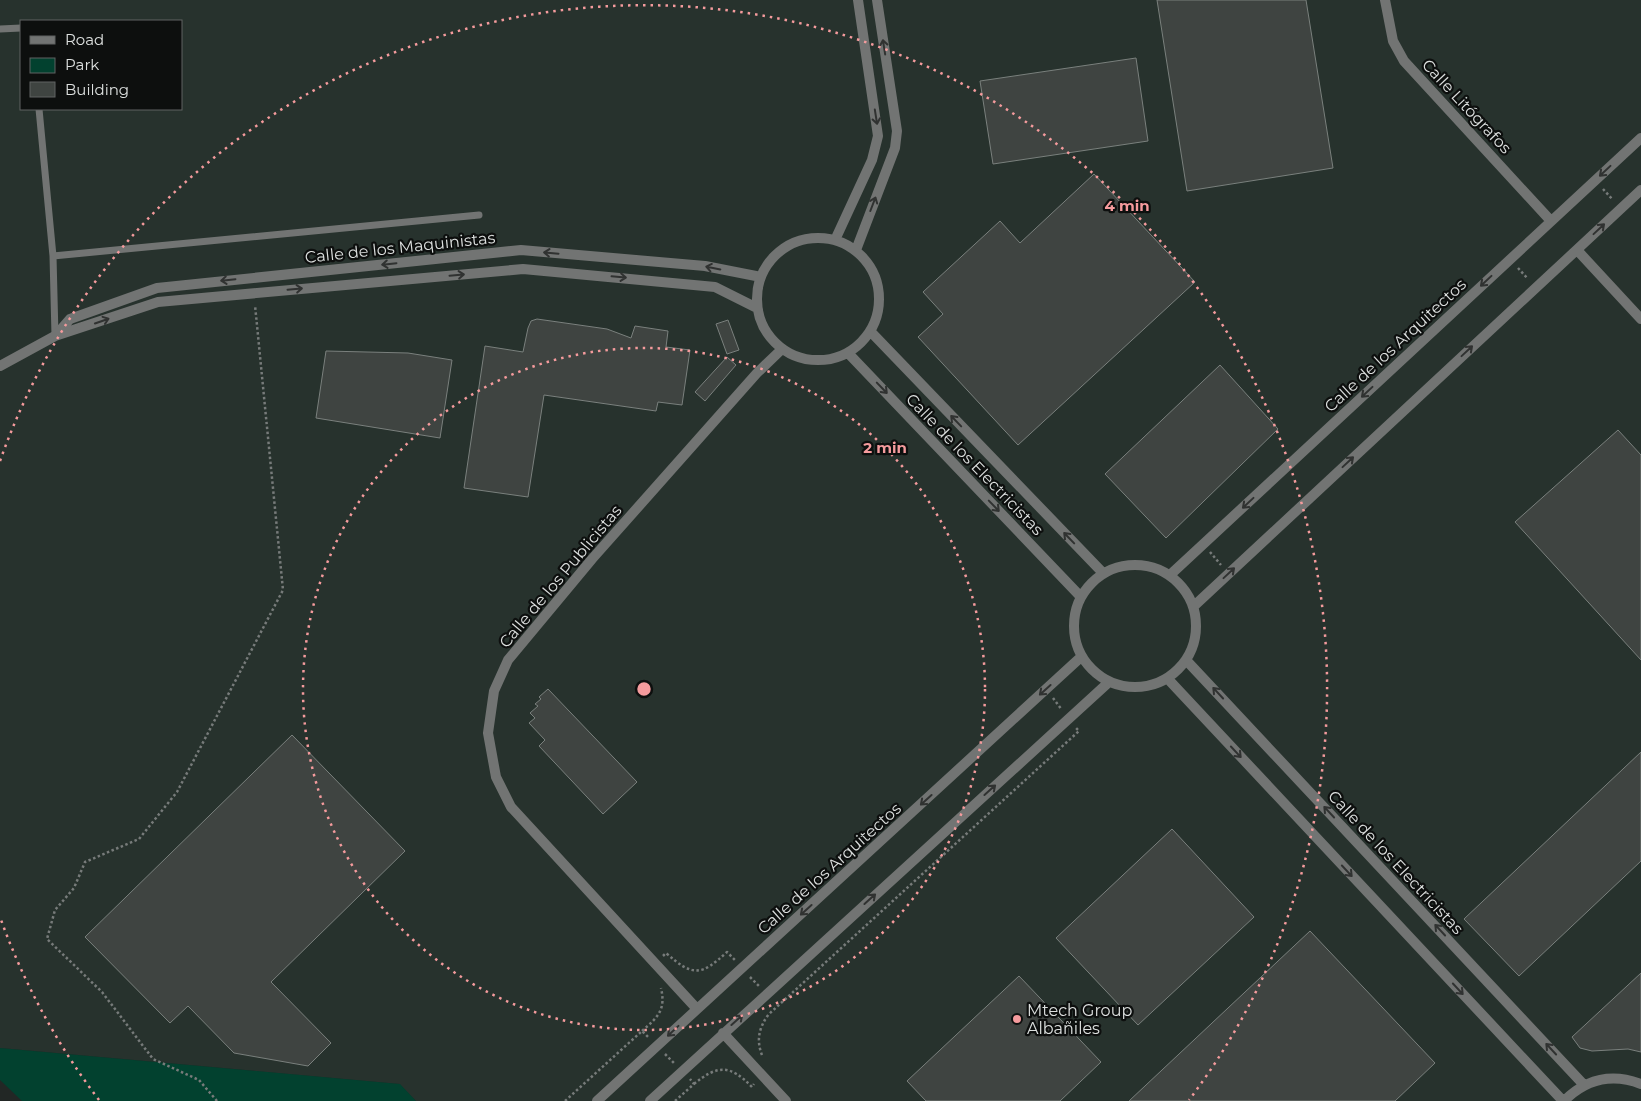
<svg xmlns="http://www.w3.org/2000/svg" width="1641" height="1101" font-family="Montserrat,sans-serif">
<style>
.built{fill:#27322d;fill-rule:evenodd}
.green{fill:#02412f}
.building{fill:#3f4441;stroke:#7a807d}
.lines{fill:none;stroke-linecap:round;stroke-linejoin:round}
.path{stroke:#777b7a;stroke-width:2.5;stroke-dasharray:2.5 2.5;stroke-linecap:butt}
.service{stroke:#727473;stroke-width:7}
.minor{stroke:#727473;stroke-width:10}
.oneway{stroke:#303231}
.ring{fill:none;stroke:#f59b9d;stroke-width:2.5;stroke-dasharray:2.5 5}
.poi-dot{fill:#f59b9d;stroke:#0d0f0e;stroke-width:2}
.labels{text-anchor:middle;stroke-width:4.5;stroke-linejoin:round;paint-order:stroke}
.street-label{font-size:16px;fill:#dde0df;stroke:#0d0f0e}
.poi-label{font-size:16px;fill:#dde0df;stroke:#0d0f0e;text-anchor:start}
.centre{fill:#f59b9d;stroke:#0d0f0e;stroke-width:2.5}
.ring-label{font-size:15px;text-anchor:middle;font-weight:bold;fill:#f59b9d;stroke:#0d0f0e;stroke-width:4.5;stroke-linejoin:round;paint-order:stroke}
</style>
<rect width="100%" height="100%" fill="#222725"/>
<!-- built -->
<path class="built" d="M0,0H1641V1101H416L399,1084L0,1048ZM21,21H181V109H21Z"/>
<!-- green -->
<path class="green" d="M0,1048L400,1084L416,1101H22L0,1080Z"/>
<!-- building -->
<path class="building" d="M1157,0H1306L1333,168L1187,191Z
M1136,58L1148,141L993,164L980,81Z
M1094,174L1195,282L1018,445L918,337L943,314L923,292L1000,221L1020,243Z
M537,319L607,329L631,338L635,326L668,331L666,347L690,350L682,405L658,402L656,411L544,395L528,497L464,488L485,346L523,352L528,328L531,321Z
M728,320L739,350L727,354L716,324Z
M326,351L408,353L452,360L440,438L316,418Z
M727,357L736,365L705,401L695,392Z
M1220,365L1278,429L1166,538L1105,474Z
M1618,430L1641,455V660L1515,522Z
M548,689L637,782L603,814L539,746L545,740L529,723L535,718L530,713L538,706L535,704L541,699L539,697Z
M292,735L405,851L271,982L331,1043L308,1066L234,1053L188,1006L170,1023L85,937Z
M1641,752V861L1519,976L1464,919Z
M1172,829L1254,917L1138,1025L1056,938Z
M1310,931L1435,1063L1395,1101H1129Z
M1641,973V1052L1628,1049L1592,1051L1580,1048L1572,1037Z
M1019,976L1101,1062L1060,1101H926L907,1081Z"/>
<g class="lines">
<!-- path -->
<path class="path" d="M1603,189L1613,200
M1518,268L1528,279
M1210,552L1221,565
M1053,698L1062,710
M663,956L666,953C693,977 701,976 727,952L735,960
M750,977L759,986
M642,1031C658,1017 666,1010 661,988
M665,1054L674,1063
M762,1055C756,1040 759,1027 769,1014L1079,731L1076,728
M694,1084C717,1065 730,1064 752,1087L754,1084
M217,1101L199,1080L153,1059L102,992L47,939L55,910L74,888L85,862L139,839L177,792L283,590L255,305
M565,1101L642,1031L649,1038
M675,1101L694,1084L690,1079"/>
<!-- service -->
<path class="service" d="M0,29L21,28
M39,109L53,256L479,215
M53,256L55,336"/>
<!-- minor -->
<path class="minor" d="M1385,0L1393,41L1404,61L1551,221
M757 299a61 61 0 1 1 122 0a61 61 0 1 1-122 0Z
M835,240L872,160L878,136L858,0
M856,250L895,148L897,131L877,0
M1577,250L1641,319
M871,332L1103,573
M56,335L70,319L157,288L521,250L705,266L761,277
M848,353L1080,596
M0,366L55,336L158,302L523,269L715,287L757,308
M1074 626a61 61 0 1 1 122 0a61 61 0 1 1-122 0Z
M1170,575L1641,138
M1194,606L1641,190
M1186,660L1584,1085
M1167,678L1563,1101
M697,1009L511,807L496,777L488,733L494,691L508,660L592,559L757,373L782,349
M723,1033L786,1101
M597,1101L1081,657
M650,1101L1109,682
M1564,1101C1586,1079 1612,1073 1641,1084"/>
</g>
<!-- one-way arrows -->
<defs><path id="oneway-shaft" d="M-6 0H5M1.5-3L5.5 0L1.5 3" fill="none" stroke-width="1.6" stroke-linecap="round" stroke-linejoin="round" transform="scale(1.25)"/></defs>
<g class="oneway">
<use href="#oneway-shaft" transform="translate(884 47) rotate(-99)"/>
<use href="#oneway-shaft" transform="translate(876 117) rotate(81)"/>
<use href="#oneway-shaft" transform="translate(1605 171) rotate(137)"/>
<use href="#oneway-shaft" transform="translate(873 204) rotate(-69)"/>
<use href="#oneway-shaft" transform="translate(1599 229) rotate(-43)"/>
<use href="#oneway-shaft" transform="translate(551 253) rotate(-175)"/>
<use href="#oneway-shaft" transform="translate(389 264) rotate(174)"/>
<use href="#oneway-shaft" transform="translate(713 268) rotate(-169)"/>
<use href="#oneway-shaft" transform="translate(457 275) rotate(-5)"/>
<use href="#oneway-shaft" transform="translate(619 277) rotate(5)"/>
<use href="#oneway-shaft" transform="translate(228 280) rotate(174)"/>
<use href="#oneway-shaft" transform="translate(1486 281) rotate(137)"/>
<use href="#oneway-shaft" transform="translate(295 289) rotate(-5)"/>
<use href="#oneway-shaft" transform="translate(102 321) rotate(-19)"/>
<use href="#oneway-shaft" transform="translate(1467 351) rotate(-43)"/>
<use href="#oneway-shaft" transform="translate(882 388) rotate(46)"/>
<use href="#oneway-shaft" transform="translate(1367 392) rotate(137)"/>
<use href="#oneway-shaft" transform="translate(956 421) rotate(-134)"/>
<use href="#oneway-shaft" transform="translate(1348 462) rotate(-43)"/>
<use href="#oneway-shaft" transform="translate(1248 503) rotate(137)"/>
<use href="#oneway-shaft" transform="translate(994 506) rotate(46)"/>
<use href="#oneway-shaft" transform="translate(1069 538) rotate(-134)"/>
<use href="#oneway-shaft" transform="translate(1229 573) rotate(-43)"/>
<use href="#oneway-shaft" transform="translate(1045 690) rotate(138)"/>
<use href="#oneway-shaft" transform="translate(1218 693) rotate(-133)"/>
<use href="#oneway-shaft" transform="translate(1236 752) rotate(47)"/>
<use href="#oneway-shaft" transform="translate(990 790) rotate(-42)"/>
<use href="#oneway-shaft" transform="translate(926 800) rotate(138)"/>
<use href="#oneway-shaft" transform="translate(1329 812) rotate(-133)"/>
<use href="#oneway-shaft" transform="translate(1347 871) rotate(47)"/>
<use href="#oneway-shaft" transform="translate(870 899) rotate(-42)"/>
<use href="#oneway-shaft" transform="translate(806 910) rotate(138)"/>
<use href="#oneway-shaft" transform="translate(1440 930) rotate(-133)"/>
<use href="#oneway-shaft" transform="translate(1458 989) rotate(47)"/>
<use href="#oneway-shaft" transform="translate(737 1020) rotate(-42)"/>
<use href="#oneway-shaft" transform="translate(673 1031) rotate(137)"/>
<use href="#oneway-shaft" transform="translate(1551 1049) rotate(-133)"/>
</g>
<!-- distance rings -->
<g class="ring">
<circle cx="644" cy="689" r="341"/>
<path d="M99 1100A683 683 0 0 1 0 917M0 461A683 683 0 1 1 1189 1100"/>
</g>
<!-- markers -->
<circle class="poi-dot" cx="1017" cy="1019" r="5"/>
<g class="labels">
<!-- street labels -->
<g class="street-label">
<text transform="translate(1467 106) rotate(47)" y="6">Calle Litógrafos</text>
<text transform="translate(400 247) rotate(-6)" y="6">Calle de los Maquinistas</text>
<text transform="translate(1395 345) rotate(-43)" y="6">Calle de los Arquitectos</text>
<text transform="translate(975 464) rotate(46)" y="6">Calle de los Electricistas</text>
<text transform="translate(560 576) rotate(-50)" y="6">Calle de los Publicistas</text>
<text transform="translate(1396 862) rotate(47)" y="6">Calle de los Electricistas</text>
<text transform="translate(829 868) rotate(-42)" y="6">Calle de los Arquitectos</text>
</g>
<!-- poi labels -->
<g class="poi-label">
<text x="1027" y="1016">Mtech Group<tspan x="1027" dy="18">Albañiles</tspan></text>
</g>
</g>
<circle cx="644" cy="689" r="8" class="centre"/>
<g class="ring-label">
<text x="1127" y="211">4 min</text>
<text x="885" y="453">2 min</text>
</g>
<!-- legend -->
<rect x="20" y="20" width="162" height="90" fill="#0d0f0e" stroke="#606362"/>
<rect x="30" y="36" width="25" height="8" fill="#727473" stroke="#606362"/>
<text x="65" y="45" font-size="15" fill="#dde0df">Road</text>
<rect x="30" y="58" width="25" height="15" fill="#02412f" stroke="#606362"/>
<text x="65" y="70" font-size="15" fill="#dde0df">Park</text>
<rect x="30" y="82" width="25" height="15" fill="#3f4441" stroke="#606362"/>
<text x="65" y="95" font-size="15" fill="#dde0df">Building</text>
</svg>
